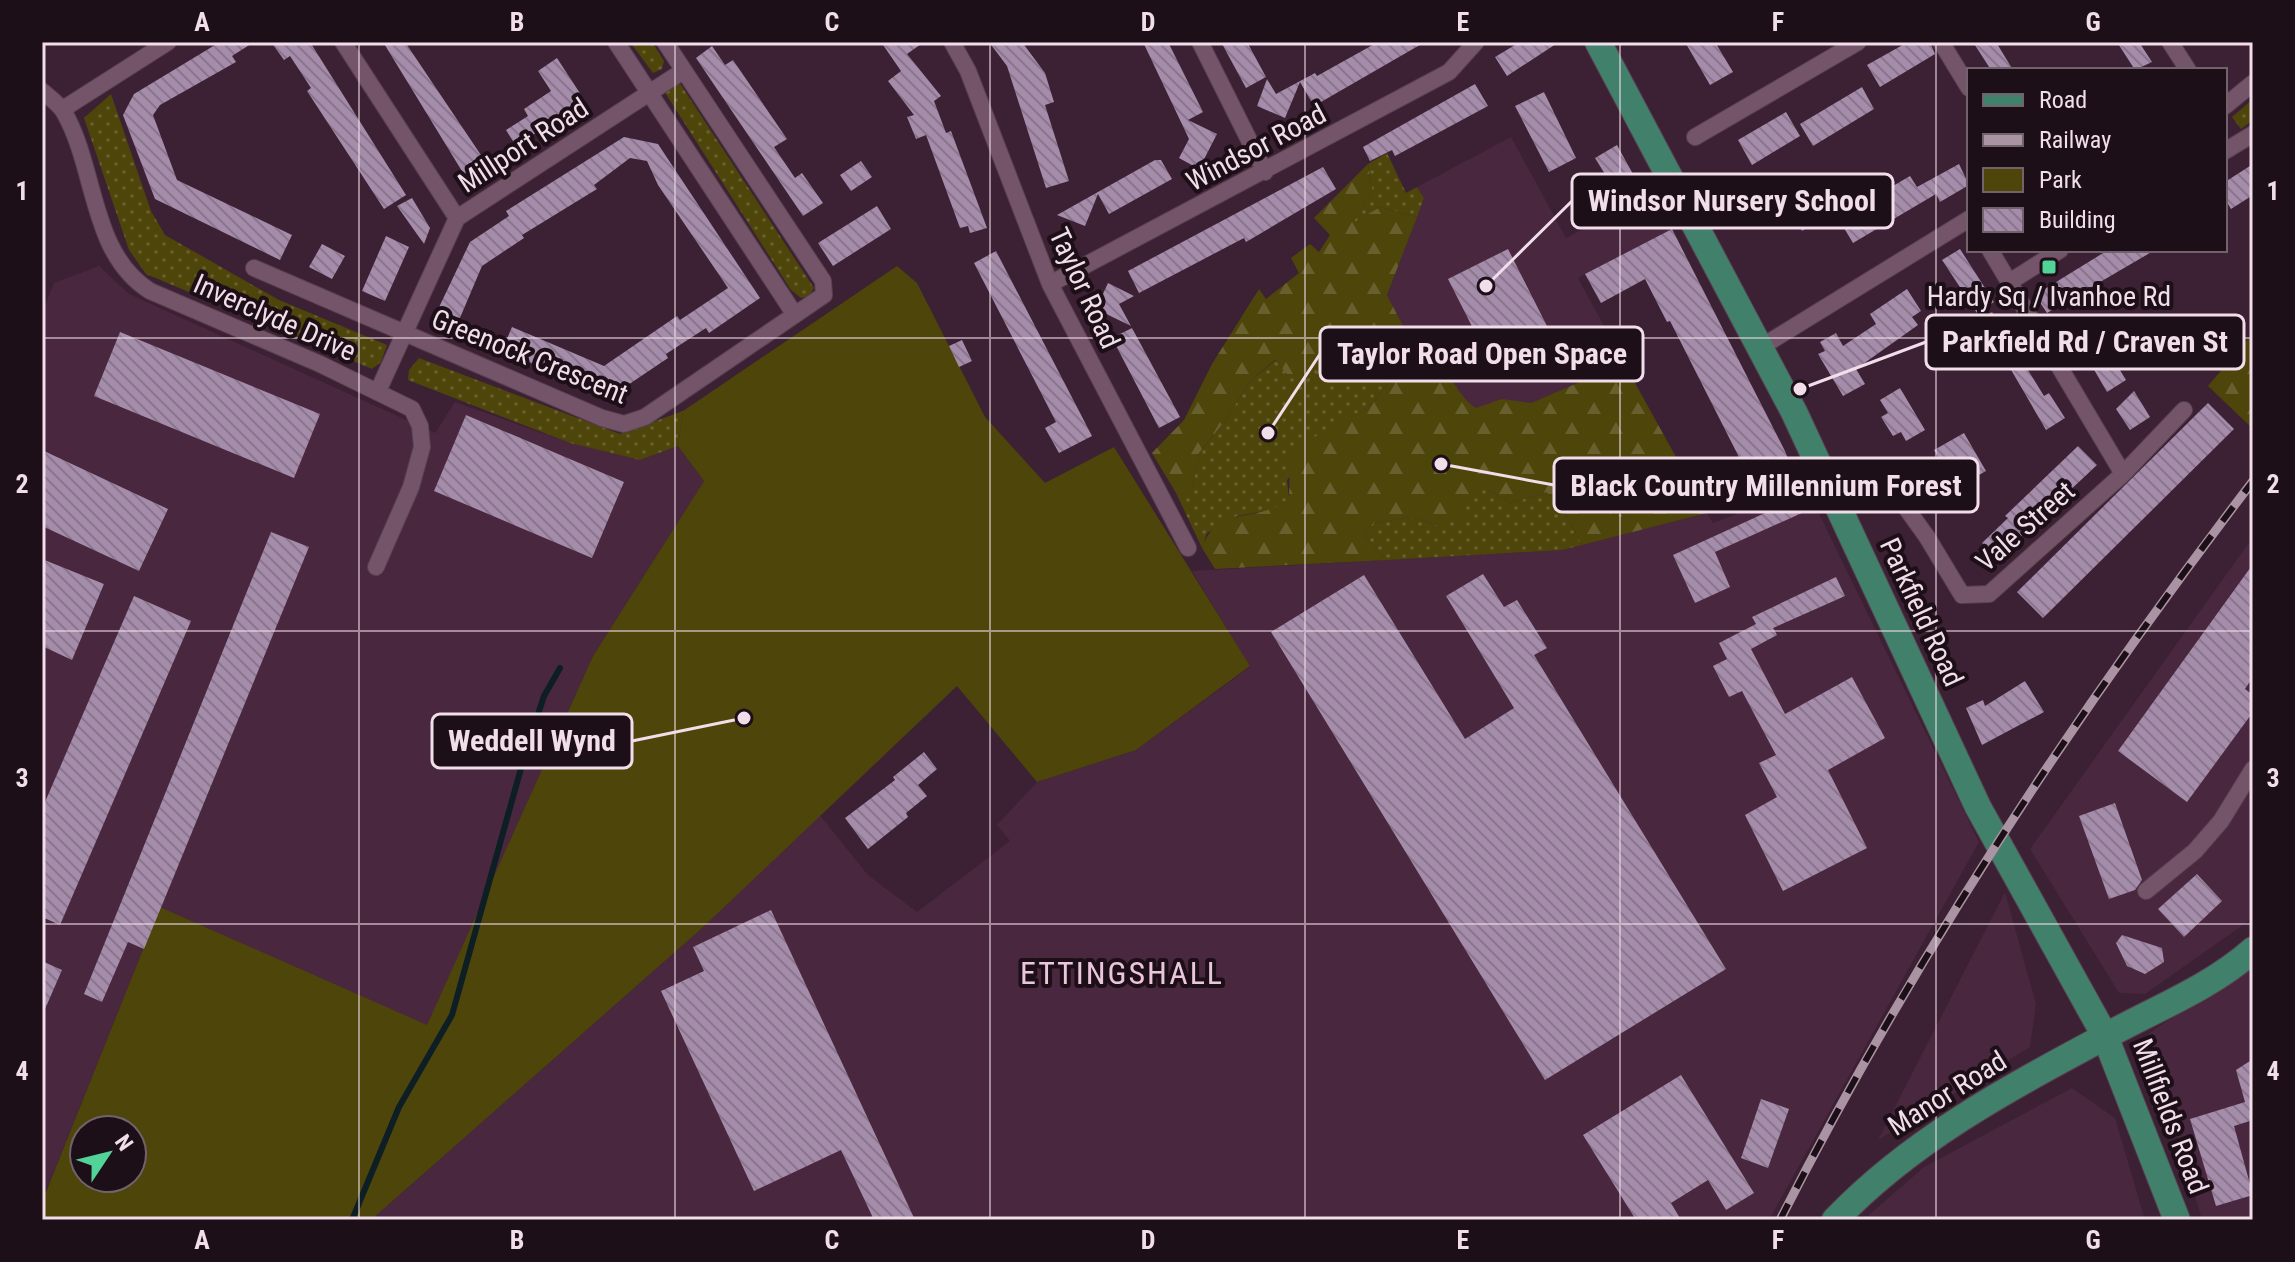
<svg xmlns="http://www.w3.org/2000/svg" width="2295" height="1262" font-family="'Roboto Condensed',sans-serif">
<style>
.built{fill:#49273e}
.grass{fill:url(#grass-dots)}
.forest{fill:url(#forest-firs);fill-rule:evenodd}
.park{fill:#4e450a;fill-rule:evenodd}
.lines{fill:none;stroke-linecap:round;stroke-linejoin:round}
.stream{stroke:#0d1e24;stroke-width:6}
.building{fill:url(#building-back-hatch)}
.minor-casing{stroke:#584051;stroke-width:18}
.primary-casing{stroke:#584051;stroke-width:28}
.minor{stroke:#745469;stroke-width:16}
.primary{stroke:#41806a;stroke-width:26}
.rail-casing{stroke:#aa93a2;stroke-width:9}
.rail{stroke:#1c0f17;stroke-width:6;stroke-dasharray:18;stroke-linecap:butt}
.grid{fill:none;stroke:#f2deea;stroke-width:2;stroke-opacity:0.55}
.poi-dot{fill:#52d397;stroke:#1c0f17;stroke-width:3}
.labels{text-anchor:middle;stroke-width:8;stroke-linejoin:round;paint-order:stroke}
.street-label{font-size:28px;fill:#f2deea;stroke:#1c0f17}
.poi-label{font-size:28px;fill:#f2deea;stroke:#1c0f17}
.quarter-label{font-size:32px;letter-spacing:2px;fill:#ebc5dd;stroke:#1c0f17}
.leader{fill:none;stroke:#f2deea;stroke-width:3}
.callout-dot{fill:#f2deea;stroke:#1c0f17;stroke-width:3}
.callout{fill:#1c0f17;stroke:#f2deea;stroke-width:3}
.callout-label{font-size:30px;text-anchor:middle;font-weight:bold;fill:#f2deea}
.neatline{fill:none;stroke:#f2deea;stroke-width:3}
.grid-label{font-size:26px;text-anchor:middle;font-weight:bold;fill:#f2deea}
</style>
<defs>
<pattern id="grass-dots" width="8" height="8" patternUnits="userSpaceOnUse" patternTransform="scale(2)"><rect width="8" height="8" fill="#4e450a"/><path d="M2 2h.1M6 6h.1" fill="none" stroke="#685f2e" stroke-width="1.8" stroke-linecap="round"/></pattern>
<pattern id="forest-firs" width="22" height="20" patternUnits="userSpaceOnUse" patternTransform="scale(2)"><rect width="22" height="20" fill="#4e450a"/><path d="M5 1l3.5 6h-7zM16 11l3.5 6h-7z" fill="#685f2e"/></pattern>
<pattern id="building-back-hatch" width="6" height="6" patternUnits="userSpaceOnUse" patternTransform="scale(2)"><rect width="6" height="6" fill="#a48caa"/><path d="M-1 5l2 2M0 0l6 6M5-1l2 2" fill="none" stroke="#89768c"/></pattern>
</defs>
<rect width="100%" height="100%" fill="#3c2033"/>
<!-- built -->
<path class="built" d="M1511,137L1566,238L1658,191L1676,227L1578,278L1624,363L1457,435L1387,295L1424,198L1417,187Z
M99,266L129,294L435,433L455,402L570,443L640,460L678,446L704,481L593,656L427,1026L160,907L42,1201V312L54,283Z
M1806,487L1979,842L1769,1220H371L700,930L819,814L868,875L917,912L1010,841L997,825L1037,782L1136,750L1250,667L1192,571L1562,550L1707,513L1713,523Z
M2253,537V918L2145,994L2119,993L2030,849Z
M2005,892L2036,1004L2030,1047L1878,1140Z
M2253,963V1220H2202L2148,1034Z
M2072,1088L2115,1118L2145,1220H1863L1924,1167Z"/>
<!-- grass -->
<path class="grass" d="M630,42H652L664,61L662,69L653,73Z
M679,82L814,288L809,296L801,298L791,290L664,91Z
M111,94L151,211L165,235L279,300L387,345L381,362L372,369L146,274L129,250L84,118Z
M2253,99V120L2241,129L2232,117Z
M1387,153L1406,193L1417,187L1424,198L1417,217L1380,207L1352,224L1372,190L1368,164Z
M1403,326L1426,373L1388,383L1371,405L1340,424L1287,480L1289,498L1276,509L1237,516L1207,533L1202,548L1176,493L1191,494L1199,453L1225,421L1250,381L1276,360L1287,374H1302Z
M419,358L620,434L683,411L678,446L640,460L570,443L408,380L409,370Z
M1606,457C1630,461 1644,466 1651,490L1641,506L1624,518C1597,512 1588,493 1588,466Z
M1471,490H1489L1510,503L1547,492L1561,505L1582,545L1562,550L1387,560L1364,536L1372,524L1411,517L1439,526Z"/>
<!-- forest -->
<path class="forest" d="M1368,164L1372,190L1353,223L1380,207L1417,217L1387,295L1403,326L1302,374H1287L1275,360L1250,381L1225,421L1199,453L1191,495L1176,493L1152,453L1184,420L1212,364L1259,289L1266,299L1299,273L1291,258L1310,244L1319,252L1330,235L1314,218Z
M2253,333V425L2251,427L2208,386Z
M1624,363L1707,513L1582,545L1561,505L1547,492L1510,503L1489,490H1471L1462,518L1439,526L1411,517L1372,524L1364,536L1387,560L1215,569L1202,548C1218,502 1258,526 1289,498L1290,458L1304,443L1371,405L1388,383L1443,372C1457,383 1460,398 1476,408L1502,399L1531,403ZM1606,457C1630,461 1644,466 1651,490L1641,506L1624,518C1597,512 1588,493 1588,466Z"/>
<!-- park -->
<path class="park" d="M897,266L917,283L985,417L1045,483L1114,447L1250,666L1136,750L1037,782L957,686L700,930L371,1220H42V1202L160,907L427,1025L593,656L704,481L678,446L683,411ZM84,1130H132V1178H84Z"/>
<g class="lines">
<!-- stream -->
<path class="stream" d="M352,1220L399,1107L452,1015L525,754L544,696L560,668"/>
</g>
<!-- building -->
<path class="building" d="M220,42H254L232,56L236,62L160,105L153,115L177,180L292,235L280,260L155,199L123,115L134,94Z
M271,42H310L406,195L384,209L307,91L311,88L290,56L284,60Z
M383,42H405L489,167L468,181Z
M881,42H924L907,54L941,96L934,101L946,133L951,131L987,228L970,233L968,226L960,228L926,135L916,139L907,117L914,115L888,81L901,71Z
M989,42H1022L1045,73L1054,102L1045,105L1069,181L1046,188L1007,66Z
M1143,42H1168L1203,112L1188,120L1217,134L1199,169L1179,158L1189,139Z
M1221,42H1247L1266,77L1246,88Z
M1378,42H1425L1314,106L1300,82L1285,118L1257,106L1267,79L1276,94L1315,73L1317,76Z
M1520,42H1559L1507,76L1495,57Z
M1685,42H1715L1733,72L1710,85Z
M1908,42H1930L1935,54L1880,87L1867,65Z
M1973,42H1996L2013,70H1991Z
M2117,42H2139L2152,62L2135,70Z
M712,46L725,65L733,60L787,139L774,147L795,178L802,173L823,203L803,216L696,58Z
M557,58L585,101L516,146L506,130L528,116L524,109L551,91L538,71Z
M1475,84L1488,106L1395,156L1392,150L1370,161L1363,147Z
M1862,87L1874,109L1813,146L1800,124Z
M1544,92L1576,158L1549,172L1515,106Z
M1786,112L1800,136L1752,165L1738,140Z
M624,137L658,144L760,298L709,333L706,328L666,354L668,358L616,393L574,374L572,380L502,351L512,327L604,366L677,316L680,320L728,288L658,185L647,161L630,158L594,185L597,189L522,235L524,238L482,266L454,332L432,322L470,242L509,216L506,211Z
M1617,145L1639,185L1598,207L1589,189L1608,179L1595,158Z
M1155,160H1161L1172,179L1109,214L1098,194L1085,226L1057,215Z
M861,161L872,177L851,191L840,175Z
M1959,164L1969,185L1940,202L1936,194L1853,243L1838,218L1910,176L1917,187Z
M2253,164V195L2231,209L2225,199V182Z
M1323,167L1336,189L1246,242L1244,238L1139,293L1128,271Z
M1790,176L1818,221L1802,231L1773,186Z
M412,198L430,228L424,244L397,206Z
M877,206L891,229L833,266L818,243Z
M1672,229L1785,451L1798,483L1790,487L1802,513L1715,552L1730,587L1695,603L1673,555L1776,508L1756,466L1746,471L1670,321L1667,322L1645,279L1601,303L1585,274Z
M386,236L409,247L385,301L362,291Z
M322,244L345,256L332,279L309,267Z
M1508,249L1550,332L1490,362L1448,279Z
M1960,249L1994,302L1977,313L1942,260Z
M2108,250H2155L2047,313L2035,295Z
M996,251L1092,436L1059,453L1045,428L1056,422L974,263Z
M1108,283L1134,296L1119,304L1131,326L1096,309Z
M1907,289L1921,311L1912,317L1918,325L1856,369L1865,384L1843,396L1818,354L1825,351L1820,342L1836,333L1843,346L1876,324L1870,314Z
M1992,312L2044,396L2049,393L2065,418L2046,430L2003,356L1990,339L1983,343L1972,325Z
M1132,328L1180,417L1159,428L1112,338Z
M2096,331L2126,380L2107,392L2078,342Z
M120,332L320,414L294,478L94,396Z
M962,340L972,361L959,367L949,346Z
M1900,388L1925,430L1906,441L1901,432L1893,436L1881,417L1888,413L1880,400Z
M2134,391L2150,417L2130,430L2116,409Z
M2208,403L2234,429L2043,618L2017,592Z
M466,415L624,482L592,558L434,491Z
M1964,433L1986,471L1970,480L1964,469L1950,478L1934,450Z
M2078,446L2097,465L2018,539L2021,541L2000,561L1982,543L2008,518L2005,516Z
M42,450L168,509L139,571L42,526Z
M271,532L309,547L144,949L128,942L102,1002L84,994Z
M42,559L104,584L72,660L42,646Z
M2253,564V677L2245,689L2253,695V712L2187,802L2118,751Z
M1483,574L1504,607L1517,600L1547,648L1534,655L1726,969L1545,1080L1271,632L1364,575L1465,739L1514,708L1446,596Z
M1836,577L1845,596L1773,628L1777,635L1751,649L1785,714L1852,677L1885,738L1828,770L1867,848L1783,891L1745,815L1777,797L1759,763L1776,755L1742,691L1729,697L1713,666L1727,659L1719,643L1756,624L1752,617Z
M134,596L191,621L60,925L42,917V809Z
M2025,681L2044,712L1982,745L1966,708L1983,700L1985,706Z
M924,752L937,769L918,785L927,796L906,813L908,817L868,849L845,818L895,780L893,777Z
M2115,803L2142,880L2135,890L2109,899L2079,816Z
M2197,874L2222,901L2184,937L2158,909Z
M771,910L915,1220H874L841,1150L754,1191L661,991L704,971L693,947Z
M2122,935L2162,948L2164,962L2145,974L2127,966L2116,943Z
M42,961L62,970L42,1016Z
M2253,1059V1120L2234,1126L2253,1195L2216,1206L2190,1119L2245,1102L2236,1070Z
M1681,1075L1754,1193L1726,1210L1708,1180L1671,1203L1681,1220H1636L1583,1135Z
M1761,1099L1789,1109L1768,1168L1741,1158Z"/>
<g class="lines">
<defs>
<path id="minor" d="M343,42L457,218
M616,42L795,315
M952,42L968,71L1050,284L1188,548
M1200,42L1265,172
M1941,42L1969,88
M2170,42L2188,70
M42,91C49,97 59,104 64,112C97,170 90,253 150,291L320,364L412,409L420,426L422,447L411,487L376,567
M2225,106L2253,83
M63,109L168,42
M1695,137L1858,42
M2225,151L2253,134
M1990,250L2123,474
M254,268L602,418L624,424L645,417L824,295L823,281L665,42
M2008,283L2060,250
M1050,284L1449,72L1476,42
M1761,347L1969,219
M378,391L457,218L683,71
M1881,473L1927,537L1962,595L1989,594L2123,474L2184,410
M2146,891L2195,851L2221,821L2253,769"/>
<path id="primary" d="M1598,42L1794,412L1978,807L2105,1036L2177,1220
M1835,1220C1911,1140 2009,1088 2106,1036C2155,1009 2210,988 2253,950"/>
</defs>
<!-- minor casing -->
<use href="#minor" class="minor-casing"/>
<!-- primary casing -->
<use href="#primary" class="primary-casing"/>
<!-- minor -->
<use href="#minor" class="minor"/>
<!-- primary -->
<use href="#primary" class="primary"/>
<defs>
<path id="rail" d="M1780,1220C1912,960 2076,712 2253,481"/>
</defs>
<!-- rail casing -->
<use href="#rail" class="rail-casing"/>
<!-- rail -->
<use href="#rail" class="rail"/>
</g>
<!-- grid -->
<path class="grid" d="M359,42V1220M675,42V1220M990,42V1220M1305,42V1220M1620,42V1220M1936,42V1220M42,338H2253M42,631H2253M42,924H2253"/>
<!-- markers -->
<rect class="poi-dot" x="2041" y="259" width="16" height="16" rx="4"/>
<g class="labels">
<!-- street labels -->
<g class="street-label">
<text transform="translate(523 145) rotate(-33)" y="10">Millport Road</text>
<text transform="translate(1256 147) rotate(-28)" y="10">Windsor Road</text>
<text transform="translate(1085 288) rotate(65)" y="10">Taylor Road</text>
<text transform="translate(275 317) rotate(24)" y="10">Inverclyde Drive</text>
<text transform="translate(530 356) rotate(22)" y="10">Greenock Crescent</text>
<text transform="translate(2025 526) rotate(-41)" y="10">Vale Street</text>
<text transform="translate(1922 612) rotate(65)" y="10">Parkfield Road</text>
<text transform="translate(1947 1093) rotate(-32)" y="10">Manor Road</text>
<text transform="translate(2171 1116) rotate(69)" y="10">Millfields Road</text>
</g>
<!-- poi labels -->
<g class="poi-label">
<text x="2049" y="306">Hardy Sq / Ivanhoe Rd</text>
</g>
<!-- quarter labels -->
<g class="quarter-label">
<text x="1122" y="984">ETTINGSHALL</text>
</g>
</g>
<!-- callouts -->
<path class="leader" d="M1486 286L1572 201M1800 389L1926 342M1268 433L1320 354M1441 464L1554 485M744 718L632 741"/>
<g class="callout-dot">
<circle cx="1486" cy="286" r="8"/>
<circle cx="1800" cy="389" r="8"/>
<circle cx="1268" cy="433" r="8"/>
<circle cx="1441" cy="464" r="8"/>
<circle cx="744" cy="718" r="8"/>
</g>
<g class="callout">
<rect x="1572" y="174" width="321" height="54" rx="8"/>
<rect x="1926" y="315" width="318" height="54" rx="8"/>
<rect x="1320" y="327" width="323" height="54" rx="8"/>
<rect x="1554" y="458" width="424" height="54" rx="8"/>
<rect x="432" y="714" width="200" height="54" rx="8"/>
</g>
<g class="callout-label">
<text x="1732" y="211">Windsor Nursery School</text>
<text x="2085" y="352">Parkfield Rd / Craven St</text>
<text x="1482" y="364">Taylor Road Open Space</text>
<text x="1766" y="496">Black Country Millennium Forest</text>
<text x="532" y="751">Weddell Wynd</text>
</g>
<!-- border -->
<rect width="2295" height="1262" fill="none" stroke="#1c0f17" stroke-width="88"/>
<!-- legend -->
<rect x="1967" y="68" width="260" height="184" fill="#1c0f17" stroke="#72626b" stroke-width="2"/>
<rect x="1983" y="94" width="40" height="12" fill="#41806a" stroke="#72626b" stroke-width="2"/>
<text x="2039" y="108" font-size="24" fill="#f2deea">Road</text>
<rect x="1983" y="134" width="40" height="12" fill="#aa93a2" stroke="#72626b" stroke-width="2"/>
<text x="2039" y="148" font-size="24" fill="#f2deea">Railway</text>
<rect x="1983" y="168" width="40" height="24" fill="#4e450a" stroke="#72626b" stroke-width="2"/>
<text x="2039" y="188" font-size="24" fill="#f2deea">Park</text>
<rect x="1983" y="208" width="40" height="24" fill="url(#building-back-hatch)" stroke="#72626b" stroke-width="2"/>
<text x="2039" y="228" font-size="24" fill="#f2deea">Building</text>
<!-- north arrow -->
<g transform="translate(108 1154) rotate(55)"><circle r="38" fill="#1c0f17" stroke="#72626b" stroke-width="2"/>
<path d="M0-6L14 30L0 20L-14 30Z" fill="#52d397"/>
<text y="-12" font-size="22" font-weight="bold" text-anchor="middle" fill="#f2deea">N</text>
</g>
<rect x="44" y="44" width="2207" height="1174" class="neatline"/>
<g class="grid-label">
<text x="202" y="31">A</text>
<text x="517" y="31">B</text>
<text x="832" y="31">C</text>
<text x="1148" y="31">D</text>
<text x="1463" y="31">E</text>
<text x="1778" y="31">F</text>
<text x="2093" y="31">G</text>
<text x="22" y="200">1</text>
<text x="2273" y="200">1</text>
<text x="22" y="493">2</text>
<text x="2273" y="493">2</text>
<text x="22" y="787">3</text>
<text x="2273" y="787">3</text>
<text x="22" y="1080">4</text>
<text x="2273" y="1080">4</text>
<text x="202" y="1249">A</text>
<text x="517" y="1249">B</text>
<text x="832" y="1249">C</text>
<text x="1148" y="1249">D</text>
<text x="1463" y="1249">E</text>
<text x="1778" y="1249">F</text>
<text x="2093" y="1249">G</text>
</g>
</svg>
